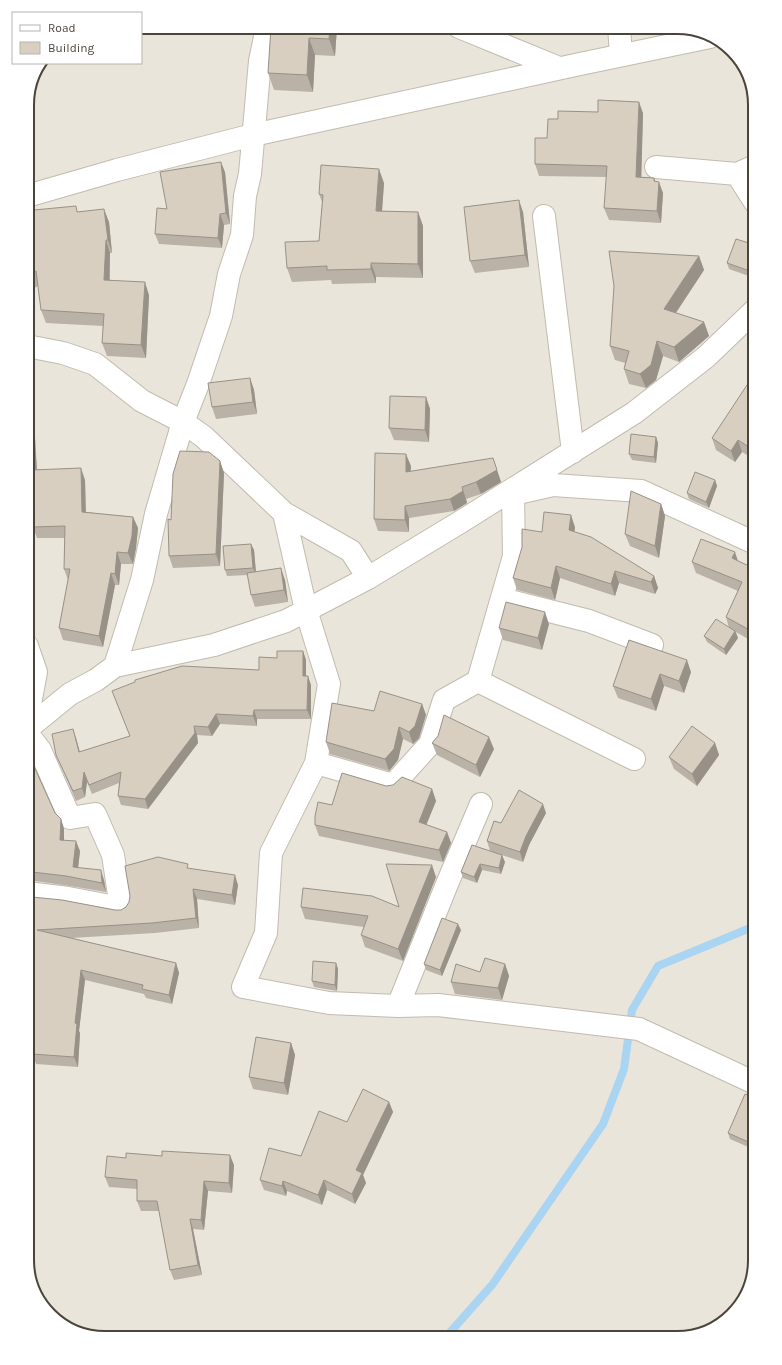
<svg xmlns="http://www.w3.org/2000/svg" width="782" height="1365" font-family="Karla,sans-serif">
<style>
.residential{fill:#eae5da}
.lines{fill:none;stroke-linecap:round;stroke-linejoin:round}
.stream{stroke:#a9d4f2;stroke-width:8}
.minor-casing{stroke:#c2bbae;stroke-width:24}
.tertiary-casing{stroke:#c2bbae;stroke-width:24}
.minor{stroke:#fff;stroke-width:22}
.tertiary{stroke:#fff;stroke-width:22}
.wall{fill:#bab2a6}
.shaded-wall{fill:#979187}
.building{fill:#d8cfc1;stroke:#979187}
.rim{fill:none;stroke:#4b4439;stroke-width:2}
</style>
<rect width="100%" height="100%" fill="#f6f3ec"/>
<!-- residential -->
<path class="residential" d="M141,27H682L720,40L747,71L755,105V1260L742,1303L711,1330L677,1338H101L62,1325L35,1294L27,1260V101L33,75L41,63H141Z"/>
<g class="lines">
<!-- stream -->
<path class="stream" d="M445,1338L492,1285L603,1124L624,1069L632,1010L658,966L755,926"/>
<defs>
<path id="minor" d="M459,27L559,68
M619,27L621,55
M656,167L737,174L755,202
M737,174L755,166
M544,216L573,452
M27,346L63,353L95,364L142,401L183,422L204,437L284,513L351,551L368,578
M518,493L553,485L641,491L755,543
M513,494L514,556L478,681L634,759
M284,513L306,610L329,684L316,763L271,853L266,933L243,987L329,1003L398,1006L438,1005L639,1029L755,1083
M502,599L589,621L652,645
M115,666L142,580L156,514L183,422L198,384L221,316L229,274L242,235L245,196L250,174L260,61L267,27
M27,720L36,672L27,646
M27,729L70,694L96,680L115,666L214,645L286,621L368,578L462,521L634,413L706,357L755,310
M316,763L393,785L430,744L444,700L478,681
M27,893L68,898L121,908L113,855L95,814L70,818L40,750L27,733
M398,1006L447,884L481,804"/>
<path id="tertiary" d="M27,196L117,170L253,135L580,64L710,37"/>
</defs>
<!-- minor casing -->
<use href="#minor" class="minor-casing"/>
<!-- tertiary casing -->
<use href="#tertiary" class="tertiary-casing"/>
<!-- minor -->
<use href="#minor" class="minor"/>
<!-- tertiary -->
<use href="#tertiary" class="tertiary"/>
</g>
<!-- wall -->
<path class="wall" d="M271,27H337L335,56L315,55L313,92L274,90L268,73Z
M643,113L641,177L654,178L655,181L663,193L661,223L609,220L604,208L607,177L539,176L535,164L547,138L558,119Z
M225,172L230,224L224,225L222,248L159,244L155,234L167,209Z
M384,183L382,211L418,212L423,226V278L376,277V283L332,284L331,280L292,282L287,268L319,241L322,202L319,194Z
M32,201L35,210L78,212L109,222L112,253H110V280L149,295L146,358L107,356L102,343L103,326L46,323L41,310L38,286L27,292V202Z
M523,212L529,267L475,273L470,261Z
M755,245V259L749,276L729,269L727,263Z
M699,256L704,270L676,313L704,322L709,336L679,362L663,356L656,380L646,388L629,384L624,369L625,363L615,360L610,346Z
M755,374V460L742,452L735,462L716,450L712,438Z
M250,378L254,390L257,414L216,419L212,407Z
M426,397L430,409L429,442L394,440L389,428Z
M27,402L34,421L37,469L85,480L86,512L133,517L138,528L136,548L133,564H121L119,585H115L103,647L63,640L59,628L68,580L64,569L65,538H37L33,527L32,474H27Z
M656,437L658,443L656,463L632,460L629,454Z
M493,458L501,482L481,494L466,499L467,503L454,511L409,518V532L378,531L374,519L411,466L410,472Z
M220,461L224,473L220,566L173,568L169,556L171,520Z
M715,480L717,486L709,508L689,499L687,493Z
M661,504L665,516L659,558L630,546L625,534Z
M575,527L574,532L654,576L658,588L655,594L619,583L615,596L560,578L555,600L517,590L513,578L542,532Z
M251,544L254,550L256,572L285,580L288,602L255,607L251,595L248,575L227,576L225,570Z
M738,561L755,569V643L736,632L738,638L726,655L707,642L704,636L729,628L726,617L738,591L696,573L692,562Z
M549,624L542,650L503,640L499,628Z
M629,640L691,672L684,693L664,686L656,711L618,698L613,686Z
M303,651L306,660V676L311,685V719H257V726L220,724L212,736L197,735L198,743L148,809L121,805L118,796L119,783L92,794L87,782L85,797L76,801L60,764L56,755L76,738L80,752L129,737L259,670L277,658Z
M422,704L426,715L419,738L413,744L403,739L398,760L389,771L330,754L326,742L374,711Z
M438,736L494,749L480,777L437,755L432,743Z
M715,743L719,755L697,786L674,769L669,757Z
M27,764L55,813L61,819L64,829V840L80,851L78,868L104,880L106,892L70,886L35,881L32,872V822H27Z
M386,786L432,789L436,801L426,825L447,832L451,843L443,862L319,836L315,825L332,805Z
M546,813L529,845L523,862L490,851L487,841L501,823Z
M472,845L505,862L501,874L482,870L477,883L463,878L461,872Z
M190,869L238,885L235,905L197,899L199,928L155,933L71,938L176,963L179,973L172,1004L146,998L144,994L85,980L79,1031L80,1033L78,1067L36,1064L34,1058H27V898L115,910H121Z
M436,877L403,961L365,947L361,935L364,927L305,919L301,907H399Z
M461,930L442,976L426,970L424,964Z
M336,963L338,969L337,991L314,987L312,981Z
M505,964L509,976L502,1000L455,994L451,982Z
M291,1043L295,1055L288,1095L253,1089L249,1077Z
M755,1098V1150L730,1139L728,1133Z
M389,1102L393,1112L363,1175L366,1183L355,1204L327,1190L322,1205L287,1191L286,1196L264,1190L260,1180L301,1156L347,1122Z
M126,1158L234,1165L232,1193L208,1191L204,1230L193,1229L202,1275L174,1280L170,1270L159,1211H141L137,1201V1189L109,1187L105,1177Z"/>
<!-- shaded-wall -->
<path class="shaded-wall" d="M330,27H337L335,56L329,39Z
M309,38L315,55L313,92L307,75Z
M639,102L643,113L641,189L636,177Z
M221,162L225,172L230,224L226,213Z
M379,169L384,183L381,225L376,211Z
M654,178L658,190L659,182L663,193L661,223L657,211L654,181Z
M519,200L523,212L529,267L525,255Z
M104,209L109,222L112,253L108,240Z
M418,212L423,226V278L418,264Z
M220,214L224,225L222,248L218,238Z
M106,240L110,253L109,293L104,280Z
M755,246V259L749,276L747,270Z
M699,256L704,270L669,323L664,309Z
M371,263L376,277V283L371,269Z
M145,282L149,295L146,358L141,345Z
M704,322L709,336L679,362L674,347Z
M657,341L663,356L656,380L646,388L640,374Z
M250,378L254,390L257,414L253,402Z
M426,397L430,409L429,442L425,430Z
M27,402L34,421L37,474L30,454Z
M656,437L658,443L656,463L654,457Z
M738,440L742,452L735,462L731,451Z
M406,454L411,466L410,484L406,472Z
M493,458L501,482L481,494L476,482Z
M220,461L224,473L220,566L216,554Z
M81,468L85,480L86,524L82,512Z
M715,480L717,486L709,508L706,502Z
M462,487L466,499L467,503L454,511L450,499Z
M661,504L665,516L659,558L655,546Z
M405,506L409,518V532L405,520Z
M571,515L575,527L573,542L569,530Z
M133,517L138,528L136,548L133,564L128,553Z
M251,544L254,550L256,574L253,568Z
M117,552L121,564L119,585L115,574Z
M735,552L739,564L732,558Z
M556,566L560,578L555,600L551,588Z
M281,568L285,580L288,602L284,590Z
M615,571L619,583L615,596L611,584Z
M111,573L115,585L103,647L99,636Z
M654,576L658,588L655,594L651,582Z
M545,612L549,624L542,650L538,638Z
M735,631L738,638L726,655L724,649Z
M303,651L306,660V685L303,676Z
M687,660L691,672L684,693L679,681Z
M660,674L664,686L656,711L651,699Z
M308,676L311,685V719L307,710Z
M422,704L426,715L419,738L413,744L409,732Z
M254,710L257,719V726L253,716Z
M216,714L220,724L212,736L208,727Z
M194,726L197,735L198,743L148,809L145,799Z
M399,727L403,739L398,760L389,771L385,759Z
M73,729L76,738L82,761L79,752Z
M489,737L494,749L480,777L476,765Z
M715,743L719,755L697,786L692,774Z
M84,772L87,782L85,797L82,788Z
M432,789L436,801L423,833L419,822Z
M543,804L546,813L529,845L523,862L520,852L526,836Z
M61,819L64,829V850L60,840Z
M447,832L451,843L443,862L439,850Z
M76,841L80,851L77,877L73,867Z
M502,855L505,862L501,874L499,868Z
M480,864L482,870L477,883L474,877Z
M432,865L436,877L403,961L398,949Z
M101,870L104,880L106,892L102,883Z
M235,875L238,885L235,905L232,895Z
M193,889L197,899L199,928L196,918Z
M458,924L461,930L442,976L440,970Z
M176,963L179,973L172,1004L169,995Z
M336,963L338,969L337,991L335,985Z
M505,964L509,976L502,1000L498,988Z
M81,970L85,980L79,1031L80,1033L78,1067L74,1057L75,1023Z
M291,1043L295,1055L288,1095L284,1083Z
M389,1102L393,1112L363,1175L366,1183L355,1204L352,1194L356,1170Z
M755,1139V1150L753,1144Z
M230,1155L234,1165L232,1193L229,1183Z
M324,1180L327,1190L322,1205L318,1195Z
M204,1181L208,1191L204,1230L201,1220Z
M283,1181L287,1191L286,1196L282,1186Z
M190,1219L193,1229L202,1275L198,1265Z"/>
<!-- building -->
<path class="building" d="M271,27H330L329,39L309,38L307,75L268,73Z
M598,100L639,102L636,177L654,178V181L659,182L657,211L604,208L607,166L535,164V138H547L548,119H558V111L598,112Z
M221,162L226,213L220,214L218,238L155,234L157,208L167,209L160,172Z
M321,165L379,169L376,211L418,212V264L371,263V269L327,270V266L287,268L285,242L319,241L323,195L319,194Z
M519,200L525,255L470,261L464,207Z
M32,201L34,210L76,206L77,212L104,209L108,240H106L104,280L145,282L141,345L102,343L104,314L41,310L36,271L27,276V202Z
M736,239L755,245L747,270L727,263Z
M609,251L699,256L664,309L704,322L674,347L657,341L651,365L640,374L624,369L629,351L610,346L614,286Z
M755,374V451L738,440L731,451L712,438L749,382Z
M250,378L253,402L212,407L208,383Z
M390,396L426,397L425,430L389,428Z
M27,402L30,454H27Z
M631,434L656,437L654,457L629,454Z
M180,451L209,452L220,461L216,554L169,556L168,519L171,520L173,474Z
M375,453L406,454V472L493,458L497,470L476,482L462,487L463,491L450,499L405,506V520L374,519Z
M81,468L82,512L133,517L132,536L128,553L117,552L115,574L111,573L99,636L59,628L70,569H64L65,526L33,527L32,470Z
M695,472L715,480L706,502L687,493Z
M631,491L661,504L655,546L625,534Z
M544,512L571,515L569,530L591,537L654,576L651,582L615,571L611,584L556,566L551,588L513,578L522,547V529L542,532Z
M701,539L735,552L732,558L755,569V633L726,617L742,582L692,562Z
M251,544L253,568L225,570L223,546Z
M281,568L284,590L251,595L247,573Z
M506,602L545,612L538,638L499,628Z
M716,619L735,631L724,649L704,636Z
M629,640L687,660L679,681L660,674L651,699L613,686Z
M277,651H303V676H308L307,710H254L253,716L216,714L208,727L194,726L195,733L145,799L118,796L121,772L89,785L84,772L82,788L73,791L56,755L52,734L73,729L79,752L130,736L112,691L135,682V680L182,666L259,670V657L277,658Z
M380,691L422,704L415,726L409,732L399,727L394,749L385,759L326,742L332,703L374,711Z
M444,715L489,737L476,765L432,743L438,736Z
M692,726L715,743L692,774L669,757Z
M32,762L55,813L61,819L60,840L76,841L73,867L101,870L102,883L66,876L32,872V812H27V764Z
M342,773L386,786L393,785L402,777L432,789L419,822L447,832L439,850L315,825V816L318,802L332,805Z
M519,790L543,804L526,836L520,852L487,841L494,821L501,823Z
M472,845L502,855L499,868L480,864L474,877L461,872Z
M158,857L188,864L187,868L235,875L232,895L193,889L196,918L152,923L37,930L176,963L169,995L142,989L143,985L81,970L75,1023L77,1024L74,1057L32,1054V1049L27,1048V898H32V897L62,900L115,910H121L126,907L129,902L130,896L125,866Z
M386,864L432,865L398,949L361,935L368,916L301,907L303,888L372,896L399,907Z
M442,918L458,924L440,970L424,964Z
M485,958L505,964L498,988L451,982L456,964L480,972Z
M313,961L336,963L335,985L312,981Z
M256,1037L291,1043L284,1083L249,1077Z
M363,1089L389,1102L356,1170L362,1173L352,1194L324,1180L318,1195L283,1181L282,1186L260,1180L269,1148L301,1156L319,1111L347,1122Z
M745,1094L755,1098V1139L753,1144L728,1133Z
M162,1151L230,1155L229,1183L204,1181L201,1220L190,1219L198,1265L170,1270L157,1201H137V1180L105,1177L107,1156L126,1158V1153L162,1156Z"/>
<!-- crop -->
<path d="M0 0H782V1365H0ZM105 34H677A71 71 0 0 1 748 105V1260A71 71 0 0 1 677 1331H105A71 71 0 0 1 34 1260V105A71 71 0 0 1 105 34Z" fill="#fff" fill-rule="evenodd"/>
<path class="rim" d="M105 34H677A71 71 0 0 1 748 105V1260A71 71 0 0 1 677 1331H105A71 71 0 0 1 34 1260V105A71 71 0 0 1 105 34Z"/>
<!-- legend -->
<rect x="12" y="12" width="130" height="52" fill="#ffffff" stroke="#b7b4b0"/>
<rect x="20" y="25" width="20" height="6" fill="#ffffff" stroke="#b7b4b0"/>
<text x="48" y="32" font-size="12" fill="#4b4439">Road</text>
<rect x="20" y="42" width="20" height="12" fill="#d8cfc1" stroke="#b7b4b0"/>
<text x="48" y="52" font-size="12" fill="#4b4439">Building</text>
</svg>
